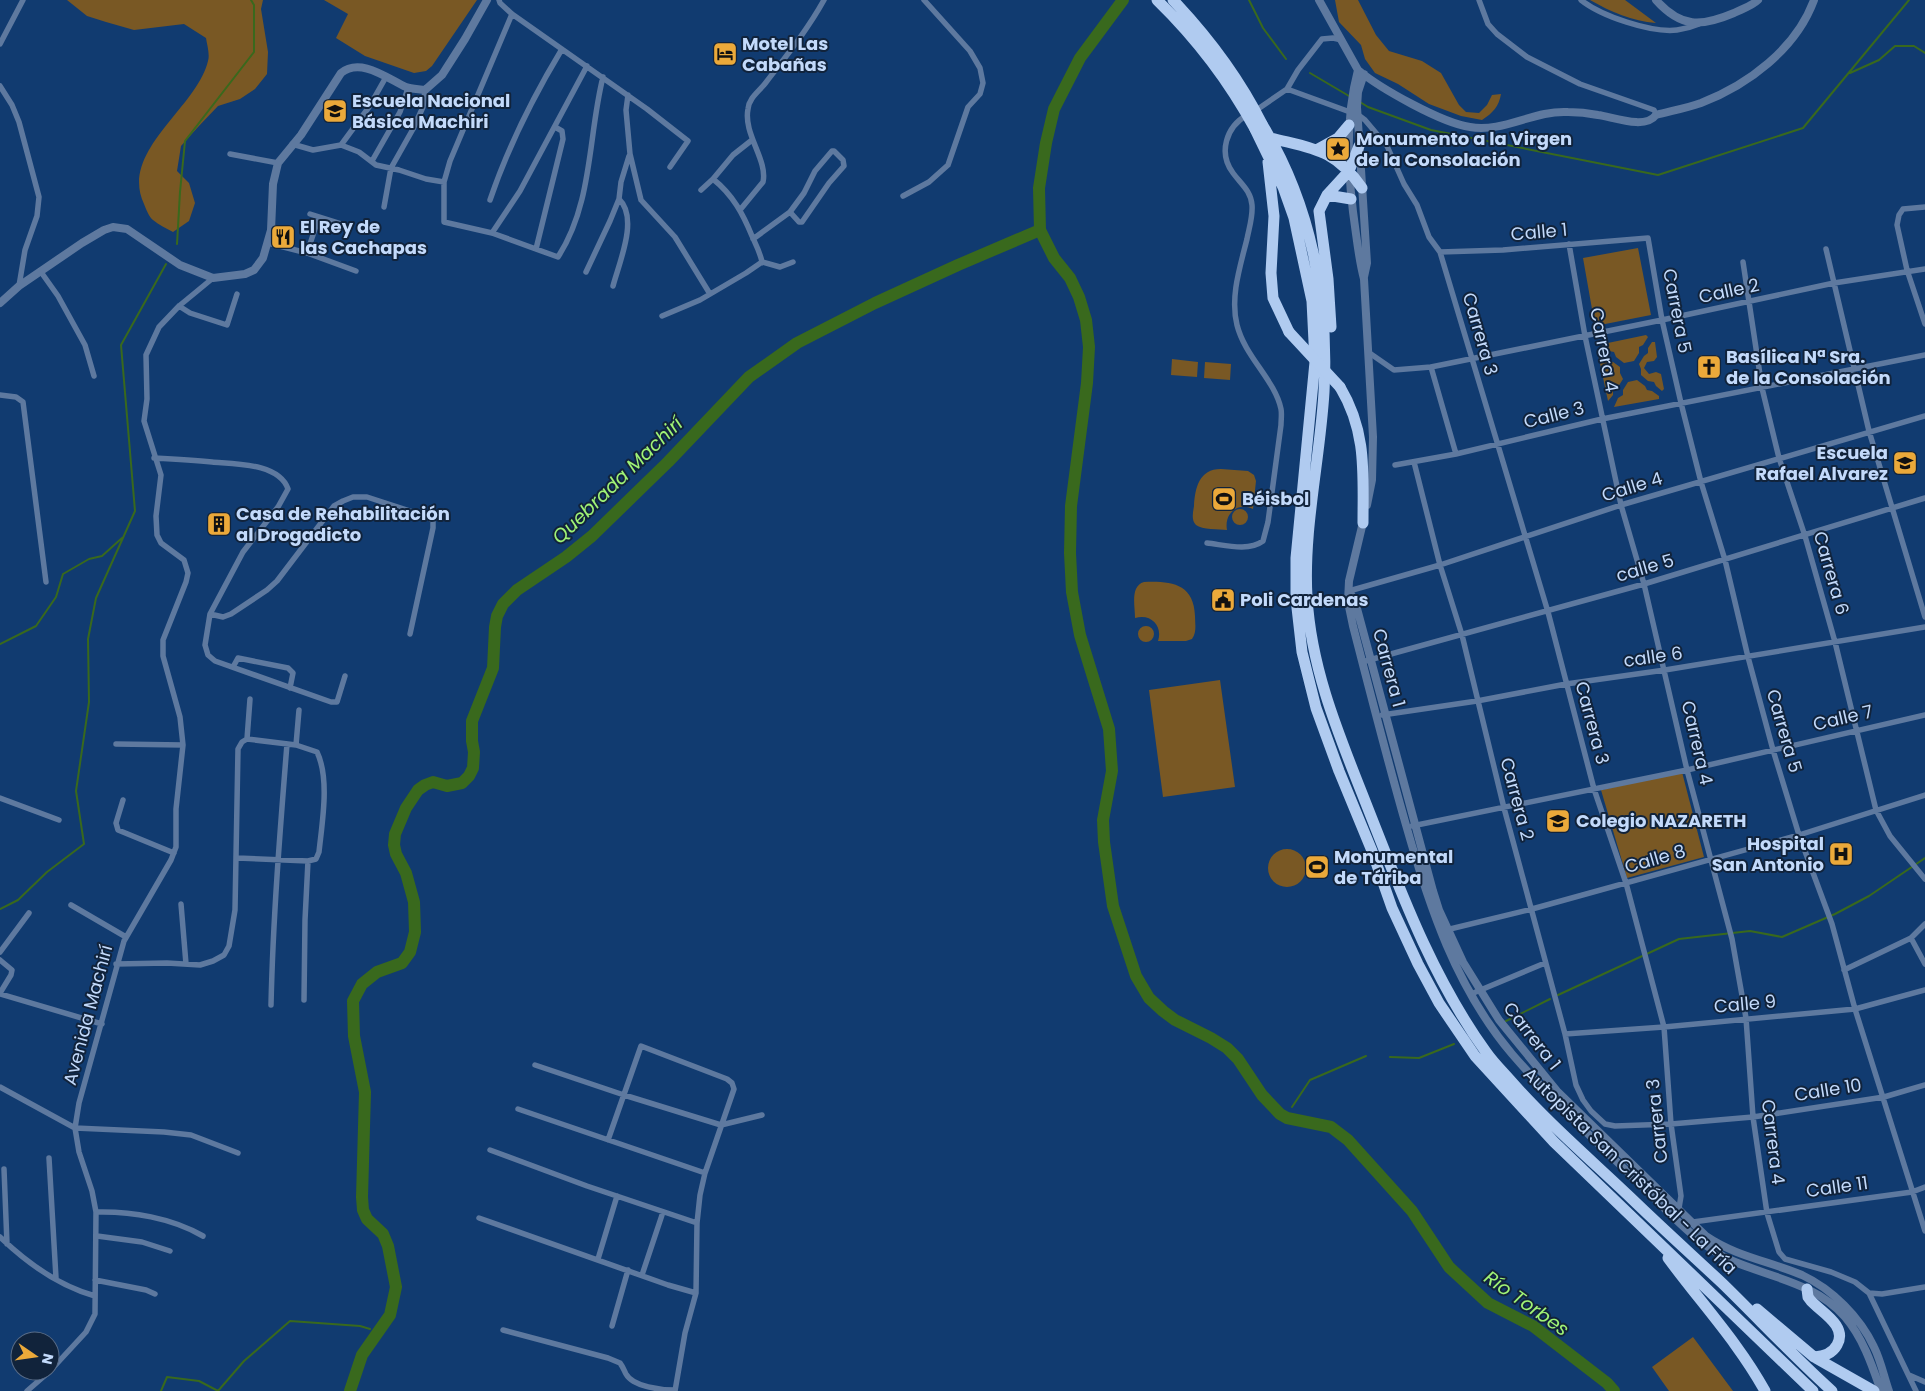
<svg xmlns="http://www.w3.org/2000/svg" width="1925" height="1391" font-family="Poppins,sans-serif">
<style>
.green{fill:#795824}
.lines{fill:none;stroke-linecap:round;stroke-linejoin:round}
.stream{stroke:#39691d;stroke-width:2}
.river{stroke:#39691d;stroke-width:12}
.minor{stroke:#5e799f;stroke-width:5.5}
.tertiary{stroke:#5e799f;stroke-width:8}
.motorway{stroke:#b0cbf0;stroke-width:11}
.motorway-bridge{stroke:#b0cbf0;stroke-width:11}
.labels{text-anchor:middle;stroke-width:4;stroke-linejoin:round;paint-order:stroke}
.poi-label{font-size:18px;font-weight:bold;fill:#c3dafb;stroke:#11233b;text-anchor:start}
.street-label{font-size:18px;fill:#c3dafb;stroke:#11233b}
.water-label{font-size:19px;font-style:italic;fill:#a0f376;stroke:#11233b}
</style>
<rect width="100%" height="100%" fill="#113b70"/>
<!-- green -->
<path class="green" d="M67,0H263L261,9L268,52L267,74L255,89L240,99L218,106L198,127L181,146L177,171L189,183L195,203L189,221L173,232C166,228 159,225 153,220C149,217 146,209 144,204C119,151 197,108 208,61C210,54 207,45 206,38L184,24L134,30L106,22L87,16Z
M324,0H477L432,66L426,71L414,73L365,56L336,38L348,14Z
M1335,0H1358L1376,35L1389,51L1422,61L1441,73L1459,105L1466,112L1479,113L1487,105L1492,95L1501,94C1499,106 1493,113 1482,120L1461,116L1429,104L1398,84L1375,73L1365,59L1361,45L1339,22Z
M1590,0H1625L1656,23C1632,21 1611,12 1590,0Z
M1638,248L1651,315L1595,326L1583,258Z
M1646,335L1648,337L1643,345L1639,347V353L1634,361L1624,363L1616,357L1614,352L1609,351L1602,345L1603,344Z
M1652,342H1655L1657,357L1654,361L1647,362L1644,368L1649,374L1656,372L1661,374L1664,389L1662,391L1656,386L1654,382L1648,381L1641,375V369L1639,364L1644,356L1648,353V348Z
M1599,352L1605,356L1608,361L1613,362L1620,367V373L1623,379L1618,387L1613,389V395L1608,401L1598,354Z
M1172,359L1198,362L1197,377L1171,375Z
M1205,362L1231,364L1230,380L1204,378Z
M1637,380L1645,386L1647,390L1652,391L1659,396V399L1614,407L1618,398L1623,395V390L1628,382Z
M1221,469L1248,471L1254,475L1256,481L1253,509C1238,502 1224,513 1227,530C1219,529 1202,530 1196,525C1191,520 1193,512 1194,506C1195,488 1199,469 1221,469Z
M1232 517a8 8 0 1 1 16 0a8 8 0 1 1-16 0Z
M1144,582C1170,581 1194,583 1195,616C1195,624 1197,632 1192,639L1186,641H1158C1163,626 1151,613 1135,618C1135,606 1130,586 1144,582Z
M1138 634a8 8 0 1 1 16 0a8 8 0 1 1-16 0Z
M1220,680L1235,787L1163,797L1149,690Z
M1682,772L1704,857L1627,878L1601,790Z
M1268 868a19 19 0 1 1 38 0a19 19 0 1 1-38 0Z
M1693,1337L1733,1391H1669L1652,1367Z"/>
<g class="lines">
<!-- stream -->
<path class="stream" d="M1249,0L1263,28L1286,59
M1310,73L1349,96
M1850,73L1879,60L1895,46H1914L1925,53
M1360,102L1368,107L1431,130L1658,175L1803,128L1909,0
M177,244L180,192L185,141L254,52V5L251,0
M0,644L36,626L56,597L63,574L89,559L102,556L122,538
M0,909L18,900L47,872L84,844L76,791L89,702L88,639L96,598L135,511L121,345L166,264
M1558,995L1679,939L1750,931L1782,937L1835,914L1869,896L1925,858
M1506,1021L1550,999
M1390,1057L1419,1058L1454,1044
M1292,1107L1310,1080L1366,1056
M161,1391L167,1377L199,1381L218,1391L244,1361L290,1321L360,1326L370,1329"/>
<!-- river -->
<path class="river" d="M1123,0L1080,58L1054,109L1046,143L1039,188L1040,230L1054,258L1070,278L1079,297L1086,320L1089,347L1087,383L1071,506L1070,553L1072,592L1080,635L1109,729L1112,771L1103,820L1104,842L1113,906L1136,976L1149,998L1163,1011L1175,1020L1211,1038L1227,1048L1238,1059L1262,1095L1280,1114L1287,1118L1331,1127L1348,1140L1412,1211L1449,1267L1488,1303L1533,1326L1607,1383L1614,1391
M350,1391L362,1355L390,1315L396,1287L388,1246L383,1234L367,1219L363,1210L362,1197L365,1092L354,1036L353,1001L362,984L377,972L402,963L410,952L415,932L414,902L406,873L396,854L394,845L395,834L406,808L418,790L425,785L433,782L447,786L462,783L469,776L473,768L474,752L472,741V721L493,668L495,627L497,616L503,604L517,590L566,557L592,536L668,462L749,377L797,343L875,303L958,265L1040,230"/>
<!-- minor -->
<path class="minor" d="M499,0L500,3L512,14L647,109L688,141L670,167
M1479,0L1488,24L1497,34L1527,57L1580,84L1654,110L1656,115
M1581,0C1601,16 1651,33 1677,30C1685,29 1692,27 1699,24
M512,14L450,161L444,182V222L492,233L558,257C593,203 588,136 603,77
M0,44L23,0
M0,86L12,105L19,122L39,197L37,216L25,250L19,286
M1287,89L1350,112
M628,95L626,110L630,154L641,200L675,237L710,294
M1255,111L1287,89L1298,70L1322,39L1333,38L1342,40
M1357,114L1365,120L1387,146L1404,184L1417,205L1429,237L1440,252L1548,612L1594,789L1626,883L1664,1027L1671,1124L1681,1196L1679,1208
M292,144L313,150L341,145L359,152L376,165L399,170L426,179L444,182
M341,145L369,107L386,77
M230,154L278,163
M372,161L400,112L408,88
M713,179C733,195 743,214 752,236C756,245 760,252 762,262
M701,190L713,179L733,155L752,140
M903,196L929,182L948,165L968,107L980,94L983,83L980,68L970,51L924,0
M490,200C508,147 533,97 562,49
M384,207L391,168L413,129L423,107L425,90
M1925,207L1903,209L1899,215L1897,225L1907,270L1925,324
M740,210L763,182C768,160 743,134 748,109C749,97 761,90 767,81C787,55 808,29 824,0
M310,214L345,225
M492,233L520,191L587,66
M753,239L790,212L804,193L815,171L832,151H834L843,160L844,166L829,183L802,222H799L790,212
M268,243L307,253L356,271
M1569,244L1585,336L1621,505L1644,584L1687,770L1732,939L1746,1018L1753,1117L1767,1213L1779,1252L1785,1259L1831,1272L1855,1282L1869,1293L1916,1391
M536,249L563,139L562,131L555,127
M1826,249L1869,431L1925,617
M1440,252L1503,250L1648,238L1662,320L1681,403L1701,482L1725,560L1748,657L1773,750L1799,835L1832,924L1855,1009L1925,1231
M307,253L319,217
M1743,262L1762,388L1779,458L1805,536L1835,642L1876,810L1890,836L1925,879
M41,272L58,296L85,345L94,376
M586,272L610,221L619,199
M613,286C619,263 639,218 619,199L621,182L629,156
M179,306L190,313L227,325L237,294
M662,316L700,300L746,273L762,262L780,267L793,262
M1368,352L1394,370L1431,367L1662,320L1834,283L1925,269
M1431,367L1456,454
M0,395L16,397L23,402L46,582
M154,458C174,459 193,460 212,462C235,464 279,463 288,489L278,507L243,552L210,614L205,645L208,655L215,661L331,702H337L345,676
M1414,462L1440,565L1462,635L1504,808L1565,1034L1576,1085L1583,1100L1591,1111L1605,1124L1615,1126L1671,1124L1753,1117L1884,1097L1925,1085
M1395,465L1456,454L1602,419L1925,355
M1207,543C1225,545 1248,552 1263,541L1268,522L1281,425C1281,420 1282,414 1281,409C1275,380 1245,357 1237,325C1230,297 1240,267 1247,239C1249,228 1253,217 1252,205C1251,191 1241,184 1233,173C1218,153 1226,127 1247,115
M1349,591L1440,565L1621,505L1925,416
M210,614L223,617L231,614L267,590L277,581L334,506L343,501L353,497H367L428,517L433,521V528L410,634
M1362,662L1644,584L1925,498
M233,667L238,658L288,668L293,673L290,688
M1382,715L1477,701L1566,684L1665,670L1925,627
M247,739L250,699
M116,744L183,745
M296,745L299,710
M0,798L59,820
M123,800L116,823L118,830L174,853
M1412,826L1687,770L1925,715
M181,904L186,964
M71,905L126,937
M1446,930L1532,909L1799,835L1925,795
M1911,938L1925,964
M0,952L29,913
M0,960L12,970L11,975L0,993
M116,964L167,963L200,965L213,961L224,955L229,946L235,910L238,749L242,742L247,739L296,745L317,752C330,779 322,823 319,852L316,859L308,861L237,858
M1844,970L1911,938L1925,924
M0,994L102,1024
M1471,994L1545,963
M304,1000L305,920L308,861
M271,1005C273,918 280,831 287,744
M1565,1034L1664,1027L1855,1009L1925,990
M535,1065L624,1095L721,1125L762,1115
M0,1087L75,1128L164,1132L191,1135L238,1153
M518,1109L705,1173
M608,1140L641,1046L727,1079L732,1083L734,1089L705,1173L700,1195L697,1223L696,1293L685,1333L675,1391
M490,1150L587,1186L697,1223
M49,1158L56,1278
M4,1169L7,1244
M96,1212C131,1211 172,1218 203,1236
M479,1218L668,1285L696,1293
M1693,1222L1912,1192L1925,1187
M97,1236L142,1242L170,1251
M0,1237C27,1263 59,1286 95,1296
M598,1259L617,1196
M642,1275L663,1212
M95,1280L146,1290L155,1294
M1869,1293L1882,1294L1925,1287
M612,1326L628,1270
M503,1330L608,1358L620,1363C623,1367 624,1370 626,1374C633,1387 662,1390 675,1390
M50,1371L86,1332L95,1314L96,1212L92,1191L79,1152L75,1128L79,1103L124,941L171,860L176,847V809L183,745L180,717L163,656V640L186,582L188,573L184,560L161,543L157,535L156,516L161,475L144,421L147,399L146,355L159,327L179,306L213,278
M1909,1375L1925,1382
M27,1391L50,1371"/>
<!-- tertiary -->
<path class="tertiary" d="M1319,0L1358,70C1381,89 1442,123 1470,127C1503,133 1534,110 1568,112C1578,112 1588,113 1598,115C1613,117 1645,130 1656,115C1671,111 1687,108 1701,103C1748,85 1796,49 1814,0
M1656,0C1681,28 1701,27 1734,13C1742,9 1752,6 1758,0
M1358,70C1344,123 1348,180 1356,234C1358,249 1360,264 1364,279L1373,437L1372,480L1367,505
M1364,74L1358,92L1357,107L1367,263L1364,277
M0,303L19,286L82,243L104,230L113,227L127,229L180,265L213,278L245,274L254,270L263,258L271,230L273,184L278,163L301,135L341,73C360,57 387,78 406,87C411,89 419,89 425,90L442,75L465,39L487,0
M1364,518L1349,581L1348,602L1353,626C1370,692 1387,759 1406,825C1429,906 1456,988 1512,1054C1550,1098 1593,1139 1635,1179C1656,1199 1676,1222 1699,1240C1708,1247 1718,1254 1728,1259C1767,1277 1815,1282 1845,1317C1863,1338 1872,1365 1881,1391
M1349,591L1355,601L1433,891L1439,910L1463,962L1499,1020L1557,1091L1706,1236C1737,1257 1769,1261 1802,1275C1832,1289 1860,1317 1874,1347C1881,1361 1884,1377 1889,1391"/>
<!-- motorway -->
<path class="motorway" d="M1262,124C1311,204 1329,299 1324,392C1320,460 1303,529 1307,597C1311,669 1339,735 1365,801C1399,887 1431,976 1486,1052C1493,1062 1502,1071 1510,1080C1547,1122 1590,1159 1631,1198C1661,1227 1692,1255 1722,1283C1759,1319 1794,1357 1832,1391
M1255,129L1283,187L1294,218L1312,301L1315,362L1296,558V599L1302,652L1316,708L1339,771L1372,851L1392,908L1418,964L1439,1003L1475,1056L1554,1142L1813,1391
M1271,138C1314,149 1335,149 1362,188
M1318,149L1338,138L1349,125
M1268,162L1274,216L1271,273L1273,298L1289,332
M1327,195L1351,199
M1331,327L1328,279L1319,211L1327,195L1349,171L1359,146
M1340,387C1367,432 1363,473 1363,523
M1668,1258C1701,1303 1738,1342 1765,1391
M1807,1289L1808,1297L1811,1301C1821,1312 1848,1326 1837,1345C1832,1354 1824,1356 1814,1357
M1757,1309L1814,1357L1874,1391"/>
<!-- motorway-bridge -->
<path class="motorway-bridge" d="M1157,0C1196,38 1229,81 1255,129
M1173,0C1209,38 1239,78 1262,124
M1289,332L1340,387"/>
</g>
<!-- icons -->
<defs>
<symbol id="hotel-square" viewBox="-11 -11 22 22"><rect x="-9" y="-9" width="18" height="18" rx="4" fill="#eba93a" stroke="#11233b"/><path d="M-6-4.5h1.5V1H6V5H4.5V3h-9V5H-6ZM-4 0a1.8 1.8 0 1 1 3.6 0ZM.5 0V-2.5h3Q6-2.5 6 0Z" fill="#111"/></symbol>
<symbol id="school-square" viewBox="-11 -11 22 22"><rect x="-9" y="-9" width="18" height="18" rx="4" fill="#eba93a" stroke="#11233b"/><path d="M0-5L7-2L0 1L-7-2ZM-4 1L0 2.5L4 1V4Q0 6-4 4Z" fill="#111"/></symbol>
<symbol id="sight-square" viewBox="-11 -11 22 22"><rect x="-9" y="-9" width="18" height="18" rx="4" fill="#eba93a" stroke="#11233b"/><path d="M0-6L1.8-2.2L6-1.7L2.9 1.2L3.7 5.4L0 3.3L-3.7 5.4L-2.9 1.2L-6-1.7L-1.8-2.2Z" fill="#111"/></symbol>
<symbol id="restaurant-square" viewBox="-11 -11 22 22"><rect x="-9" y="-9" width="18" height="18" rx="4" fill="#eba93a" stroke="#11233b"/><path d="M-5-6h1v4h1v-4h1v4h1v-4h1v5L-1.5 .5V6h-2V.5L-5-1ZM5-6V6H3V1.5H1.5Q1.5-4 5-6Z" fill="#111"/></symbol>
<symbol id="church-square" viewBox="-11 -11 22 22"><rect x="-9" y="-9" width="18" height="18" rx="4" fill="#eba93a" stroke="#11233b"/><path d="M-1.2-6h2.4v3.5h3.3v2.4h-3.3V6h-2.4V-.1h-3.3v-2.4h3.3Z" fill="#111"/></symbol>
<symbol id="stadium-square" viewBox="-11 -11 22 22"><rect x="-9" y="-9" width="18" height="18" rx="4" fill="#eba93a" stroke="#11233b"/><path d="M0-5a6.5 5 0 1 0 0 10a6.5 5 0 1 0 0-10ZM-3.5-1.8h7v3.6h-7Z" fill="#111"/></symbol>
<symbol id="building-square" viewBox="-11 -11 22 22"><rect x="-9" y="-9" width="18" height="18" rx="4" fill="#eba93a" stroke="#11233b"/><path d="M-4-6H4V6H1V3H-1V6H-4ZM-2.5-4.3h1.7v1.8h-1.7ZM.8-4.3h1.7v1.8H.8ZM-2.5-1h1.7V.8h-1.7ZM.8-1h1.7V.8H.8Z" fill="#111"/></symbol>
<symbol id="civic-square" viewBox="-11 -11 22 22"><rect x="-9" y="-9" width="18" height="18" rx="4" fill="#eba93a" stroke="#11233b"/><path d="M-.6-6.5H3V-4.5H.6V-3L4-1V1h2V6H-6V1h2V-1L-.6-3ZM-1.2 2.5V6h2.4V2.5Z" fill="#111"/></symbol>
<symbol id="university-square" viewBox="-11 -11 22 22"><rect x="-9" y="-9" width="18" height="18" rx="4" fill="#eba93a" stroke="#11233b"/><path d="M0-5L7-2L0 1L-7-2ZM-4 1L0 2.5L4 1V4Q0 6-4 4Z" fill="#111"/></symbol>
<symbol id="hospital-square" viewBox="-11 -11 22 22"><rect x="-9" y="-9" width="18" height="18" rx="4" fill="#eba93a" stroke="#11233b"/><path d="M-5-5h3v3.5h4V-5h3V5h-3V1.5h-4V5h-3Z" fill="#111"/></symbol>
</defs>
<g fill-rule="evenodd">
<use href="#hotel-square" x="711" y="40" width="28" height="28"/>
<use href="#school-square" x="321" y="97" width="28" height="28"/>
<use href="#sight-square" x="1324" y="135" width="28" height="28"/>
<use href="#restaurant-square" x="269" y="223" width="28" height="28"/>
<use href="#church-square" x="1695" y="353" width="28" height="28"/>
<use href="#school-square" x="1891" y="449" width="28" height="28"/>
<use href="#stadium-square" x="1210" y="485" width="28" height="28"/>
<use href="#building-square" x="205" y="510" width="28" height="28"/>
<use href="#civic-square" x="1209" y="586" width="28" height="28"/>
<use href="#university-square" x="1544" y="807" width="28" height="28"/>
<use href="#hospital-square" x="1827" y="840" width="28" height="28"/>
<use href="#stadium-square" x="1303" y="853" width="28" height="28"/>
</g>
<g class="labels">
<!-- poi labels -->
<g class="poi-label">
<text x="742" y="50">Motel Las<tspan x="742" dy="21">Cabañas</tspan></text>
<text x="352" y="107">Escuela Nacional<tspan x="352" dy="21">Básica Machiri</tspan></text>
<text x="1356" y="145">Monumento a la Virgen<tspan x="1356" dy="21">de la Consolación</tspan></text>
<text x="300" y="233">El Rey de<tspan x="300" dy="21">las Cachapas</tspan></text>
<text x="1726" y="363">Basílica Nª Sra.<tspan x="1726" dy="21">de la Consolación</tspan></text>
<text x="1888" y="459" text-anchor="end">Escuela<tspan x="1888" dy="21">Rafael Alvarez</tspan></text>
<text x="1242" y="505">Béisbol</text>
<text x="236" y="520">Casa de Rehabilitación<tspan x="236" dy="21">al Drogadicto</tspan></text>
<text x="1240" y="606">Poli Cardenas</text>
<text x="1576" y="827">Colegio NAZARETH</text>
<text x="1824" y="850" text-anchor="end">Hospital<tspan x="1824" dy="21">San Antonio</tspan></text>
<text x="1334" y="863">Monumental<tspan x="1334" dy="21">de Táriba</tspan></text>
</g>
<!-- street labels -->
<g class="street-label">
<text transform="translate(1539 232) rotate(-5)" y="6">Calle 1</text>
<text transform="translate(1729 291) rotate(-12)" y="6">Calle 2</text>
<text transform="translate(1677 311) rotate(79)" y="6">Carrera 5</text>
<text transform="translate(1480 334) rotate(74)" y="6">Carrera 3</text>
<text transform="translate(1604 350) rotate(79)" y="6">Carrera 4</text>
<text transform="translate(1554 415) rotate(-14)" y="6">Calle 3</text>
<text transform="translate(1632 487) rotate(-17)" y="6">Calle 4</text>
<text transform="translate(1645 568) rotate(-16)" y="6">calle 5</text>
<text transform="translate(1831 573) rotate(74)" y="6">Carrera 6</text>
<text transform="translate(1653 657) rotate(-8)" y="6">calle 6</text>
<text transform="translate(1389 668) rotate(75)" y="6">Carrera 1</text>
<text transform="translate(1843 718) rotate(-13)" y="6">Calle 7</text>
<text transform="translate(1592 723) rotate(75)" y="6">Carrera 3</text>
<text transform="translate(1784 731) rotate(74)" y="6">Carrera 5</text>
<text transform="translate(1697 743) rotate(77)" y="6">Carrera 4</text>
<text transform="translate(1517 799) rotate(75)" y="6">Carrera 2</text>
<text transform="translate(1655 859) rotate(-16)" y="6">Calle 8</text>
<text transform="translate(1745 1004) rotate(-5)" y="6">Calle 9</text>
<text transform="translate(88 1015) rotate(-75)" y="6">Avenida Machirí</text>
<text transform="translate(1532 1036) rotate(52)" y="6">Carrera 1</text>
<text transform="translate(1828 1090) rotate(-9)" y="6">Calle 10</text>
<text transform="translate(1657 1121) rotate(-96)" y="6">Carrera 3</text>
<text transform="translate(1773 1142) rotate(83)" y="6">Carrera 4</text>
<text transform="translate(1630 1171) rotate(44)" y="6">Autopista San Cristóbal - La Fría</text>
<text transform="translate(1837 1187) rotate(-8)" y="6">Calle 11</text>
</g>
<!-- water labels -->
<g class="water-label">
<text transform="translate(617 480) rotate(-44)" y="7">Quebrada Machirí</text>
<text transform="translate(1527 1303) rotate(35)" y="7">Río Torbes</text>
</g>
</g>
<!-- north arrow -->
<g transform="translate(35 1356) rotate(103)"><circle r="24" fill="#11233b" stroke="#586c88"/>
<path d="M0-4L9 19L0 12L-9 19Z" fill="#eba93a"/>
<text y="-8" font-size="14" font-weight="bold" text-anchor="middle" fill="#c3dafb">N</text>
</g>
</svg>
